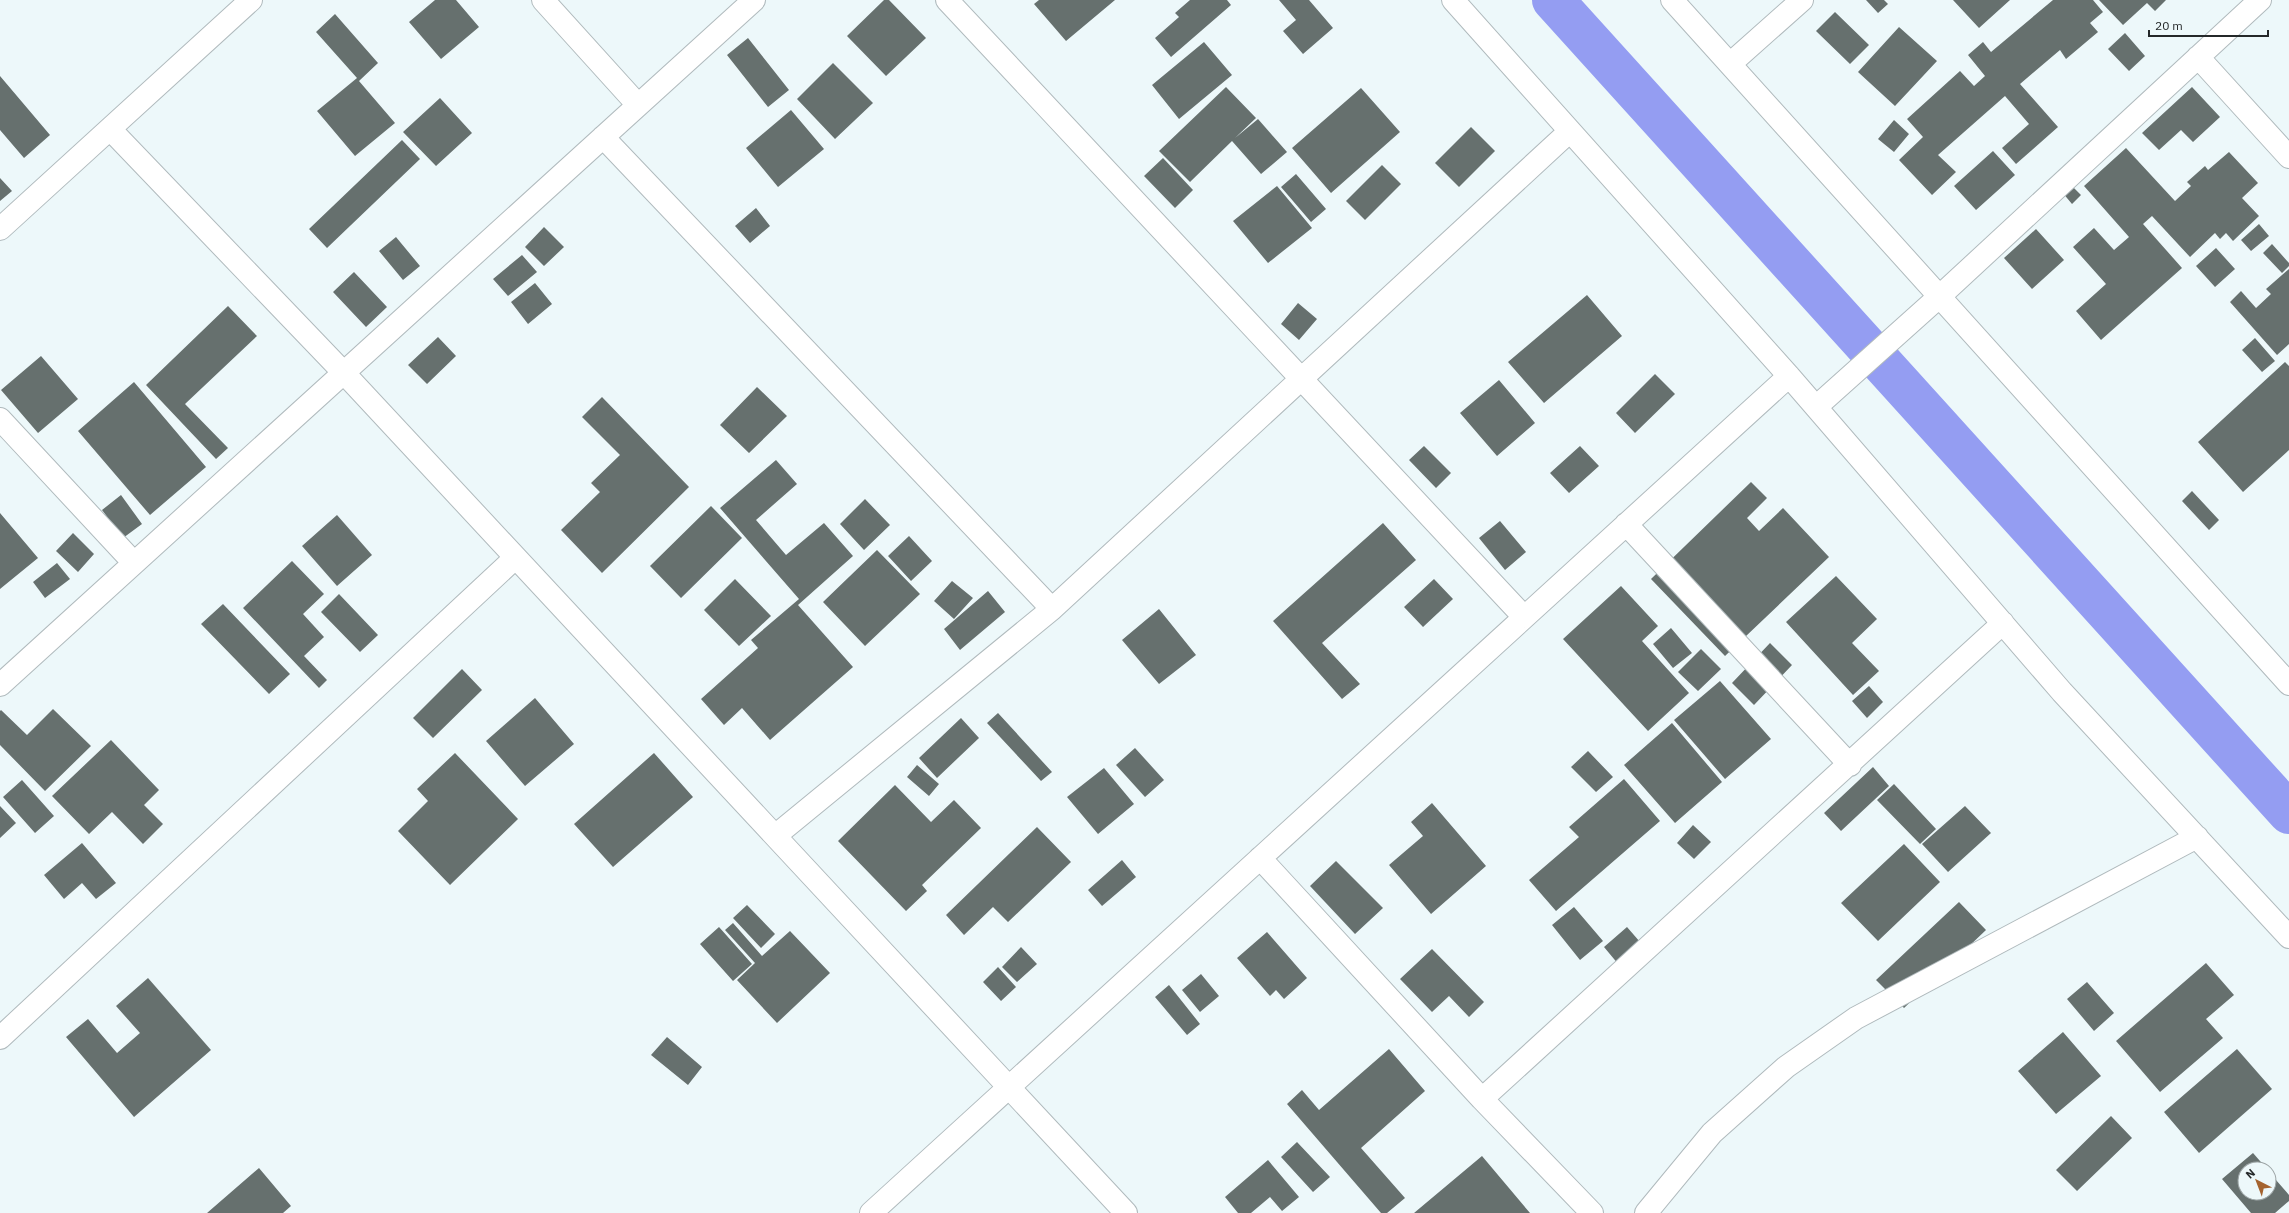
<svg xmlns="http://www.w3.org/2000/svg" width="2289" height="1213" font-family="'IBM Plex Sans',sans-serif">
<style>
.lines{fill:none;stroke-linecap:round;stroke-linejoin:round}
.canal{stroke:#949df2;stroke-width:42}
.building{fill:#66706e}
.street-casing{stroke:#b0babd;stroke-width:24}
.street{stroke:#fff;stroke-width:22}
</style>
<rect width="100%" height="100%" fill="#edf8fa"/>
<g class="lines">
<!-- canal -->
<path class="canal" d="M1553,0L2289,813"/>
</g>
<!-- building -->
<path class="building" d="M435,0H456L479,27L441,59L409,22Z
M884,0H889L926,38L886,76L847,36Z
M1039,0H1115L1066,41L1034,4Z
M1190,0H1227L1231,5L1171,57L1155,38L1179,17L1175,13Z
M1279,0H1309L1333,28L1303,54L1283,31L1296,20Z
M1866,0H1884L1888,4L1878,13Z
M1953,0H2010L1979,28Z
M2053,0H2093L2103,12L2090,23L2098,32L2066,59L2060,50L2020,84L2058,127L2016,164L2002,148L2029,124L2005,96L1938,155L1956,172L1932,195L1899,160L1923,137L1907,119L1960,71L1974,86L1985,76L1968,55L1983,42L1991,52Z
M2099,0H2166L2155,11L2147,3L2123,25Z
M1835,12L1869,45L1850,64L1816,31Z
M335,14L378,63L359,81L395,123L355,156L317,111L357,78L316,32Z
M1899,27L1937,61L1895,106L1858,72Z
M2125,33L2145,56L2129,71L2108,49Z
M748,38L789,90L768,107L727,55Z
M1204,42L1232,75L1179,119L1152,85Z
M833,63L873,103L835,139L797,99Z
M0,76L50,135L24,158L0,130Z
M1226,87L1256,118L1235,138L1258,119L1287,152L1261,174L1232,141L1190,182L1159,151Z
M2192,87L2220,117L2193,142L2181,130L2159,150L2142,133Z
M1361,88L1400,132L1331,193L1292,148Z
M440,98L472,133L436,166L403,132Z
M791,110L824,149L778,187L746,148Z
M1894,120L1909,134L1894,152L1878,139Z
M1471,127L1495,151L1459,187L1435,163Z
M402,140L420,159L327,248L309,229Z
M2126,148L2175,201L2191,186L2187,182L2205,166L2208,170L2229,152L2258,183L2242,198L2259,216L2233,241L2226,233L2220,239L2215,233L2190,257L2152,216L2143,224L2182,268L2101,340L2076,311L2106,284L2073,247L2094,228L2114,250L2129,237L2084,186Z
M1993,151L2015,175L1976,210L1954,186Z
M1163,158L1193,190L1175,208L1144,176Z
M1382,165L1401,184L1365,220L1346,201Z
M1296,174L1326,209L1311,222L1281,187Z
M0,178L12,191L0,201Z
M2070,184L2081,195L2072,204L2062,192Z
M1277,186L1312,228L1268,263L1233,221Z
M756,208L770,226L750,243L735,226Z
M2259,224L2269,236L2251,251L2241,240Z
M544,227L564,247L544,266L525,247Z
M2036,229L2064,260L2032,289L2004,258Z
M396,237L420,266L403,280L379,251Z
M2272,244L2289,263V266L2282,273L2263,253Z
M2216,248L2235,269L2215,287L2196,266Z
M522,255L537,272L508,296L493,279Z
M2289,269V344L2277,355L2230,302L2241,291L2256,308L2271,294L2266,289Z
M354,272L387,307L366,327L333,292Z
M535,283L552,304L528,324L511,302Z
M1587,295L1622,336L1544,403L1508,362Z
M1298,303L1317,319L1299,340L1281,324Z
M228,306L257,336L185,404L228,448L216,459L146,385Z
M438,337L456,356L427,384L408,365Z
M2255,338L2275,361L2262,372L2242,350Z
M41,356L78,399L38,433L1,390Z
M2285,362L2289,366V450L2243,492L2198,442Z
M1655,374L1675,394L1635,433L1616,413Z
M1499,380L1535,423L1497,456L1460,413Z
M134,382L206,467L150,515L78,431Z
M757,387L787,416L749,453L720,425Z
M602,397L689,487L602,573L561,530L600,492L591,483L620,455L582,417Z
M1424,446L1451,473L1436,488L1409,460Z
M1580,446L1599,466L1569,493L1550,473Z
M776,460L797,484L756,520L786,555L824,523L853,556L798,605L853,667L770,740L742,708L724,725L701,699L758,648L751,640L799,599L720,508Z
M1751,482L1767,498L1747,518L1759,531L1783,508L1829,557L1725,656L1651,579Z
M2192,491L2219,520L2209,530L2182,501Z
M121,495L142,524L123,538L102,510Z
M865,499L890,525L864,550L840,524Z
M711,506L742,538L681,598L650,566Z
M0,513L38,558L0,589Z
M337,515L372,555L337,586L302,546Z
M1500,521L1526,552L1505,570L1479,538Z
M1383,523L1416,560L1322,643L1360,684L1342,699L1273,621Z
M73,533L94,554L78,572L56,551Z
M909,536L932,561L911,581L888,556Z
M877,550L920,594L865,646L823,602Z
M292,561L324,594L303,614L324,637L304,656L327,680L319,688L243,608Z
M57,563L70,579L45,598L33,582Z
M1836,576L1877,619L1852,643L1879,671L1853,695L1786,622Z
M735,579L771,616L739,646L704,610Z
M1434,579L1453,599L1423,627L1404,607Z
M952,581L973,598L954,619L934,601Z
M1621,586L1658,626L1642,641L1689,693L1648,731L1563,639Z
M988,591L1005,612L960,650L944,629Z
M339,594L378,635L360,652L321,612Z
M223,604L290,674L269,694L201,624Z
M1159,609L1196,655L1159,684L1122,640Z
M1671,628L1692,653L1673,668L1653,644Z
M1770,643L1792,665L1754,705L1732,683Z
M1701,649L1721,669L1698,691L1678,672Z
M462,669L482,690L433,738L413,718Z
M1720,681L1771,739L1725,779L1674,720Z
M1869,686L1883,702L1867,718L1852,701Z
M535,698L574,744L525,786L486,741Z
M53,709L91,746L45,791L0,745V711L1,710L27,735Z
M998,713L1052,772L1041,781L987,723Z
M961,718L979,738L937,778L919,758Z
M1672,723L1722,782L1675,823L1624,765Z
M111,740L159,790L144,805L163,824L143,844L112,812L89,834L52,796Z
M1135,748L1164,780L1145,797L1116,765Z
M1588,751L1613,777L1596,792L1571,767Z
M455,753L518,819L450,885L398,831L428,801L417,789Z
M654,753L693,797L613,867L574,824Z
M917,765L939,784L929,796L907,777Z
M1873,767L1889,786L1841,831L1824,813Z
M1104,768L1134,804L1098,834L1067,797Z
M1624,779L1660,821L1556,911L1529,880L1579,837L1569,827Z
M22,780L54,816L35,833L3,797Z
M1894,784L1936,829L1920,844L1877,800Z
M895,785L931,822L954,800L981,828L922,885L927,891L906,911L838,841Z
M1432,803L1486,866L1431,914L1389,865L1423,836L1411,822Z
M0,806L16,823L0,838Z
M1965,806L1991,833L1948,872L1922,844Z
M1693,825L1711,842L1694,859L1677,843Z
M1037,827L1071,862L1008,922L993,907L964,935L946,915Z
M82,843L116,883L96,899L82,883L64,899L44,875Z
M1904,844L1940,882L1878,941L1841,903Z
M1122,860L1136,877L1102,906L1088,890Z
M1336,861L1383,908L1355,934L1310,886Z
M1959,902L1986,930L1904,1008L1876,980Z
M747,905L775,934L761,948L733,918Z
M1574,907L1603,941L1580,960L1552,925Z
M733,923L762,956L790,931L830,973L777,1023L737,980L755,963L725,930Z
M719,927L752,964L733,981L700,944Z
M1627,927L1653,957L1629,977L1604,947Z
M1267,932L1307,978L1284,999L1276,990L1270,996L1237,958Z
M1021,947L1037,964L1017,982L1002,967Z
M1432,949L1484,1002L1469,1017L1449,996L1432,1012L1400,979Z
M2206,963L2234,995L2206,1019L2223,1038L2160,1092L2116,1041Z
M998,967L1016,987L1001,1001L983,982Z
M1201,974L1219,996L1200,1012L1182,990Z
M148,978L211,1050L134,1117L66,1037L88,1019L117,1053L140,1033L116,1006Z
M2087,982L2114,1013L2094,1031L2067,999Z
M1169,985L1200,1024L1187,1035L1155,997Z
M2063,1032L2101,1076L2056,1114L2018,1071Z
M667,1037L702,1067L688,1085L651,1055Z
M1389,1049L1425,1091L1361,1148L1405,1198L1387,1213H1381L1287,1104L1302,1090L1319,1110Z
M2237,1049L2272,1089L2199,1153L2164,1112Z
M2111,1116L2132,1138L2077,1191L2056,1170Z
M1297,1142L1330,1177L1313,1192L1281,1157Z
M2253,1153L2267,1169H2245V1193H2269V1172L2289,1195V1201L2275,1213H2251L2222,1179Z
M1482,1156L1530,1213H1414Z
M1268,1160L1299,1197L1282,1211L1270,1197L1251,1213H1238L1225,1197Z
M259,1168L291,1206L283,1213H207Z"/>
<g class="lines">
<defs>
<path id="street" d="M543,0L638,105
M947,0L1524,617
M1453,0L1789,376L2062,692L2289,937
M1672,0L2289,684
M2198,57L2289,157
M1730,64L1802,0
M110,129L344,373L1126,1213
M603,137L1052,609
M0,229L251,0
M1816,407L1940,296L2260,0
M0,419L134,563
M1626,524L1850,765
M0,685L754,0
M775,836L1052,609L1570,131
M1260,858L1482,1099L1592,1213
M0,1038L515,558
M1482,1099L2003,623
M871,1213L1789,376
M1646,1213L1712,1133L1786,1067L1856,1018L2197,837"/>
</defs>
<!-- street casing -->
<use href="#street" class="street-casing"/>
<!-- street -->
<use href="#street" class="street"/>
</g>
<!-- north arrow -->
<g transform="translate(2257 1181) rotate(318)"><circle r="19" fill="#edf8fa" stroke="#9da5a6"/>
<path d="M0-3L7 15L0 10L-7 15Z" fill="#a4632f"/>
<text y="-6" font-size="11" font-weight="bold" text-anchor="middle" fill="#242829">N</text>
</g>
<!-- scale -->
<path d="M2149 30v6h119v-6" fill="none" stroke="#242829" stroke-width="2"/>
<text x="2155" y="30" font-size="12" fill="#242829" stroke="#edf8fa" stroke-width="3" paint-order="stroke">20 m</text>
</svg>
